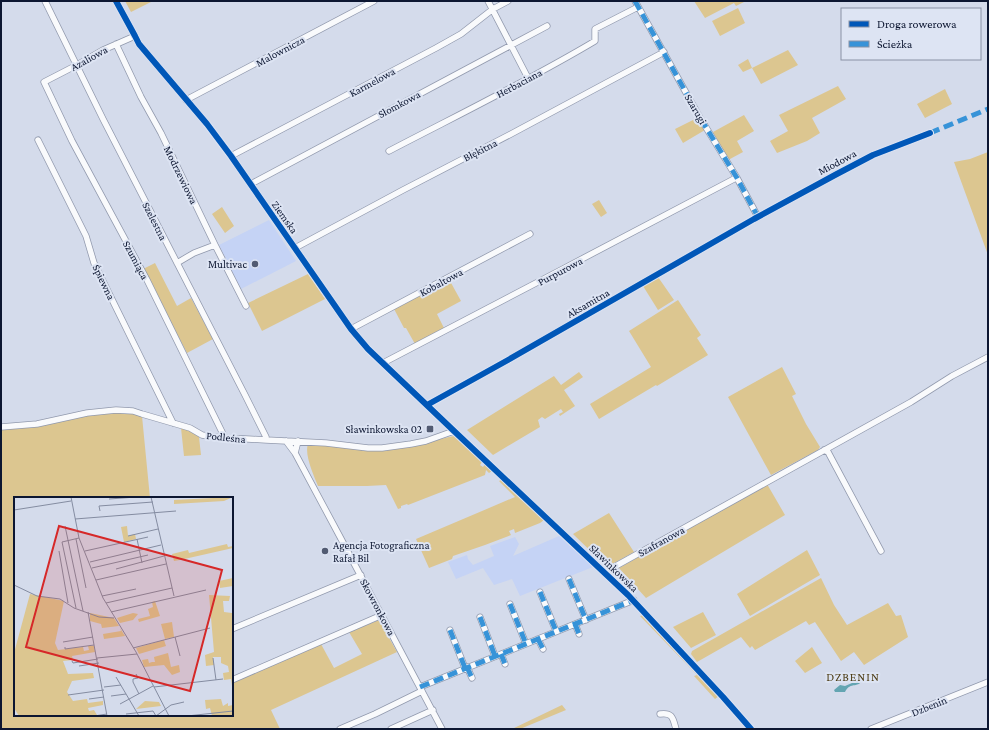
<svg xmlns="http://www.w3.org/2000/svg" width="989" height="730" font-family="'Crimson Pro',serif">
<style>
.built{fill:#c5d3f5}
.green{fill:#dcc690}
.water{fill:#64a5b2}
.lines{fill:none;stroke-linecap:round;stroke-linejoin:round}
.minor-casing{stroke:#9199ad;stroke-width:7}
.minor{stroke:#f9fafc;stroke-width:5.5}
.quiet{stroke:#3793d8;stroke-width:5;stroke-dasharray:10 5;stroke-linecap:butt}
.cycleway-casing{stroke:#dde4f3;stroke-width:8}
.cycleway{stroke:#0057b8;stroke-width:6}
.poi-dot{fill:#525b72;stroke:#dde4f3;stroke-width:1.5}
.labels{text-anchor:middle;stroke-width:4;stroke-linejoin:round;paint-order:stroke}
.street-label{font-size:11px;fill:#0c1631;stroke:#dde4f3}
.poi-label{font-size:11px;fill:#0c1631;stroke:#dde4f3;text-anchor:end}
.neighbourhood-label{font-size:12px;letter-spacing:1px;fill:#4c3b13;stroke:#dde4f3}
.inset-road{fill:none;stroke:#848ca1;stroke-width:1}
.view{fill:#d62828;fill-opacity:0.15;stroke:#d62828;stroke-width:2}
.inset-edge{fill:none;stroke:#0c1631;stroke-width:2}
</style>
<rect width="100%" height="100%" fill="#d4dbeb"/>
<!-- built -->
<path class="built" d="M269,220L296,261L241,289L219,245Z
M559,536L593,567L520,596L512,579L494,585L483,568L456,579L448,562L467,555L468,559L473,565L494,556L490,546L515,537L519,544L513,556Z"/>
<!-- green -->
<path class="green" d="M125,1H150L151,2L131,12Z
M694,1H746L736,6L734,3L705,18Z
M738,8L745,23L720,36L712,21Z
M788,50L798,65L761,84L752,68L743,72L738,65L748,59L752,68Z
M838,86L846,99L812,118L820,133L807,141L777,153L770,141L788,131L779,115Z
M945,89L952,104L925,118L917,104Z
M744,115L754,131L737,141L743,152L730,159H728L713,132Z
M695,119L700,120L705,130L683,143L675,129Z
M988,152V255L954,162L970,159Z
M599,200L607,213L601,217L592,204Z
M222,207L234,226L225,233L212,214Z
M155,263L177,306L191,298L213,339L187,353L143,269Z
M308,274L325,299L262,331L248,303Z
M658,277L674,300L658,310L643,286Z
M450,281L461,301L437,314L444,328L415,344L406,328H404L393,307L435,285L437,288Z
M678,300L701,335L697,338L708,355L657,386L656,385L599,419L590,404L651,367L629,331Z
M782,367L796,394L792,396L806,424L820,447L818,450L771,475L728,397Z
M579,372L583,377L564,390L575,406L560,416L559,414L563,412L561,409L545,419L542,417L538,420L540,427L493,455L467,430L554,376L561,385Z
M103,412L134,414L142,416L150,498H15V715H232V681L321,644L334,668L362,654L349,632L379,620L397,652L271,710L280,729H1V430Z
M181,428L195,433L199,437L201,455L184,456Z
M454,436L482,462L480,465L483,467L485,464L492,471L489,473L486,470L485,475L408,505L407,504L401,506V508L398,509L386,485L367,486H318C314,476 304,454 308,444L324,445L368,451H383L413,446L449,437Z
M503,479L544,520L540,523L515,533L514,529L509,531L511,535L485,545L453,556L452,559L429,568L416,539L515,497L499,481Z
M767,484L785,515L646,598L619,568Z
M609,513L634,552L607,567L573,534Z
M807,550L820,575L750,616L737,594Z
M821,578L834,605L847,625L888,603L896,616L901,615L908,637L864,665L854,652L841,661L815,622L809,625L806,621L755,650L752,646L750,648L741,637L697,662L691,654L692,651Z
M703,612L716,635L691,648L673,627Z
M644,615L719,696L715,699L694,676L697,675L640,616Z
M812,647L822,663L805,673L795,661Z
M562,705L566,710L520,729H512Z"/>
<!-- water -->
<path class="water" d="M857,677H859L862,679C860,689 850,681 845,692H835L834,690L840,685L845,686L852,683H856L858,681Z"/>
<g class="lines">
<defs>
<path id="minor" d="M45,1L103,119L245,395L266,437V440
M116,1L135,36L139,44L207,124L231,156L351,329L368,349L454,431L628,595L723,697L751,729
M488,1L528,78
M635,1L699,116L737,178L758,217
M135,36L103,50L77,65L44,82L72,141L147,280L225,438
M116,44L141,97L161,133L215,245L246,306
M186,100L374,1
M38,140L86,236L94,263L173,423
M389,151C458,115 528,81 595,41V29L638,7
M231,156L436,48L461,34L493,9L508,1
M251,184L547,26
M295,248L403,190L511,134L664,52
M177,263L194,253L215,245
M351,329L530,234
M383,363L559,271L734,179L737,178
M427,405L508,360L754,219L835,175L873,155L930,133
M1,427L37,424L87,413L116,410L133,411L142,414L190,428L202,435L213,437L266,440L326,443L368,448H382L411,444L426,441L454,431
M286,441L295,453
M298,441L295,453L339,535L442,729
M824,450L828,452L881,551
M605,572L911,402L952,376L988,357
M569,579L586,620
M540,592L556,631
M510,604L526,644
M480,617L495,656
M575,624L579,634
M232,629L361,575
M450,630L465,668
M538,639L543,649
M501,654L505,664
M467,667L472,678
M232,680L382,615
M420,687L634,600
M660,714C673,712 673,719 676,729
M340,729L375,714L422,691
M391,729L433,710
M871,729L988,682"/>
</defs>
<!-- minor casing -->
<use href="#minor" class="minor-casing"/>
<!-- minor -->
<use href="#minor" class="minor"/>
<!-- quiet -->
<path class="quiet" d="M635,1L699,116L737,178L758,217L756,218
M930,133L988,109
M569,579L586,620
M540,592L556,631
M510,604L526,644
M480,617L495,656
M575,624L579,634
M450,630L465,668
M538,639L543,649
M501,654L505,664
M467,667L472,678
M420,687L634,600"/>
<defs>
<path id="cycleway" d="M116,1L135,36L139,44L207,124L231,156L351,329L368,349L454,431L628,595L723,697L751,729
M427,405L508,360L754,219L835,175L873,155L930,133"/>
</defs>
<!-- cycleway casing -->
<use href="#cycleway" class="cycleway-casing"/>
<!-- cycleway -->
<use href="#cycleway" class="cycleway"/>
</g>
<!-- markers -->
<g class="poi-dot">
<circle cx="255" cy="264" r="4"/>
<rect x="426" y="425" width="8" height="8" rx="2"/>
<circle cx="325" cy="551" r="4"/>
</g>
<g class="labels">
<!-- street labels -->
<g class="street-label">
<text transform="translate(280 51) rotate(-28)" y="4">Malownicza</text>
<text transform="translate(89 58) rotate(-29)" y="4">Azaliowa</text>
<text transform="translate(372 82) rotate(-28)" y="4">Karmelowa</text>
<text transform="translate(519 83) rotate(-28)" y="4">Herbaciana</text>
<text transform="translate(399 104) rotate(-28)" y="4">Słomkowa</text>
<text transform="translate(696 109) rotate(60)" y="4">Szarugi</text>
<text transform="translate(480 150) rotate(-27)" y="4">Błękitna</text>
<text transform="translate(837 162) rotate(-28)" y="4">Miodowa</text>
<text transform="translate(181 175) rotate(64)" y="4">Modrzewiowa</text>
<text transform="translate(285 217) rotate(55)" y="4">Ziemska</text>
<text transform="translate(155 221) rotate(63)" y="4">Szelestna</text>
<text transform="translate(136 260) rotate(62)" y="4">Szumiąca</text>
<text transform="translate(560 271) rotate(-28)" y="4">Purpurowa</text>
<text transform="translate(104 282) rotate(64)" y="4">Śpiewna</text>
<text transform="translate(441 282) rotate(-28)" y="4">Kobaltowa</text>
<text transform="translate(588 303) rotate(-30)" y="4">Aksamitna</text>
<text transform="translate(226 437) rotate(6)" y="4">Podleśna</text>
<text transform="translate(661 541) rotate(-29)" y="4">Szafranowa</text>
<text transform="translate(614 568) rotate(44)" y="4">Sławinkowska</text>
<text transform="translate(378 607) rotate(62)" y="4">Skowronkowa</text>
<text transform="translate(929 706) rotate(-22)" y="4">Dzbenin</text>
</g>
<!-- poi labels -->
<g class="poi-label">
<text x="247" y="268">Multivac</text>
<text x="422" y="433">Sławinkowska 02</text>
<text x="333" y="549" text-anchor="start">Agencja Fotograficzna<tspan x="333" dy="13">Rafał Bil</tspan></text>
</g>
<!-- neighbourhood labels -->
<g class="neighbourhood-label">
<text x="853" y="681">DZBENIN</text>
</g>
</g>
<!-- overview -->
<g transform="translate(14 497)">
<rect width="219" height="219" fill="#d4dbeb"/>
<path d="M219,0L210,4L160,7V3ZM113,29L114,39L121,37L122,42L110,45L107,30ZM213,47L214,50L219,49V51L166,63L160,64L158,57L174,53L175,56ZM219,81V89L206,91L205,84ZM16,97L50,104L41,146L44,153L69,150L70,154L75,153L74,149H80L81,155L58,159L59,163L49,164L54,177L79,176L80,181L58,184L53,195L59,204L73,202L74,206L89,204V208L74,211L75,214L80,213L83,218L5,219L0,211V156ZM195,98L216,99L215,104H209L210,115L218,116L219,196L217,182L210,183L209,176L215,175L214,169L207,166V160H199L200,168L192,169L191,158L200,155ZM141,104L146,119L125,125L124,122L136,119L134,112L139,110L138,105ZM76,116L100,121L105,129L88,131L87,127L76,124ZM119,116L124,117L119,123L106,126L103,121ZM158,125L160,140L151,142L147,127ZM106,131L111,139L90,142L89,137L107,134ZM150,143L152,149L125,157L122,151ZM154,156L157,170L165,168L166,175L158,178L150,168L130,170L128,163L134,162L135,166L138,165H141L140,160ZM218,200H219V219H198L196,211L192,212L191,203L207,202L209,209L214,206V209L219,208ZM131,204L145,205L147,209L122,212Z" fill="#dcc690"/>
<path class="inset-road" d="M57,0L65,41L89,101L122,155L155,219M137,0L160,99M95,2L122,0M0,13L57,4M86,14L85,9L139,5M61,22L162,14M51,29L69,114M114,39L144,32M62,42L72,91M123,42L128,66M45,54L54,106M71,54L134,40M76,65L147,48M78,71L134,58M102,72L150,59M82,83L152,67M0,88L23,99L46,102L60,111L85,120L100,121M88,99L122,92M92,106L158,91M62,111L48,45L65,41M74,115L93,219M97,115L192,93M161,140L166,159M49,145L79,140M51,150V152L80,148M119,151L196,131M83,161L123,157M199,161L202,183M58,164L59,166L84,162M65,169L85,166M122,177L124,181L119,182V185L125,197M102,180L125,219M90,190L107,188M140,190L209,182M54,198L90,193M97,199L112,197M75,202L90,200M106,207L139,189M112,217L139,214L142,219M80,219L93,217M142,219L157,208L170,205M173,219L219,214"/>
<path class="view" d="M45,29L208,73L176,194L12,150Z"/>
<rect width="219" height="219" class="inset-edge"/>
</g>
<!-- border -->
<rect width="989" height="730" fill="none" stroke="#0c1631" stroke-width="4"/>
<!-- legend -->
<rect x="841" y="8" width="140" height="52" fill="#dde4f3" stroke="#8992a5"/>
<rect x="849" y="21" width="20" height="6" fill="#0057b8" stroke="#8992a5"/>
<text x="877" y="28" font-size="12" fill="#0c1631">Droga rowerowa</text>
<rect x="849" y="41" width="20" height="6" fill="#3793d8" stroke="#8992a5"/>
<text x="877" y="48" font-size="12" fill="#0c1631">Ścieżka</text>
</svg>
